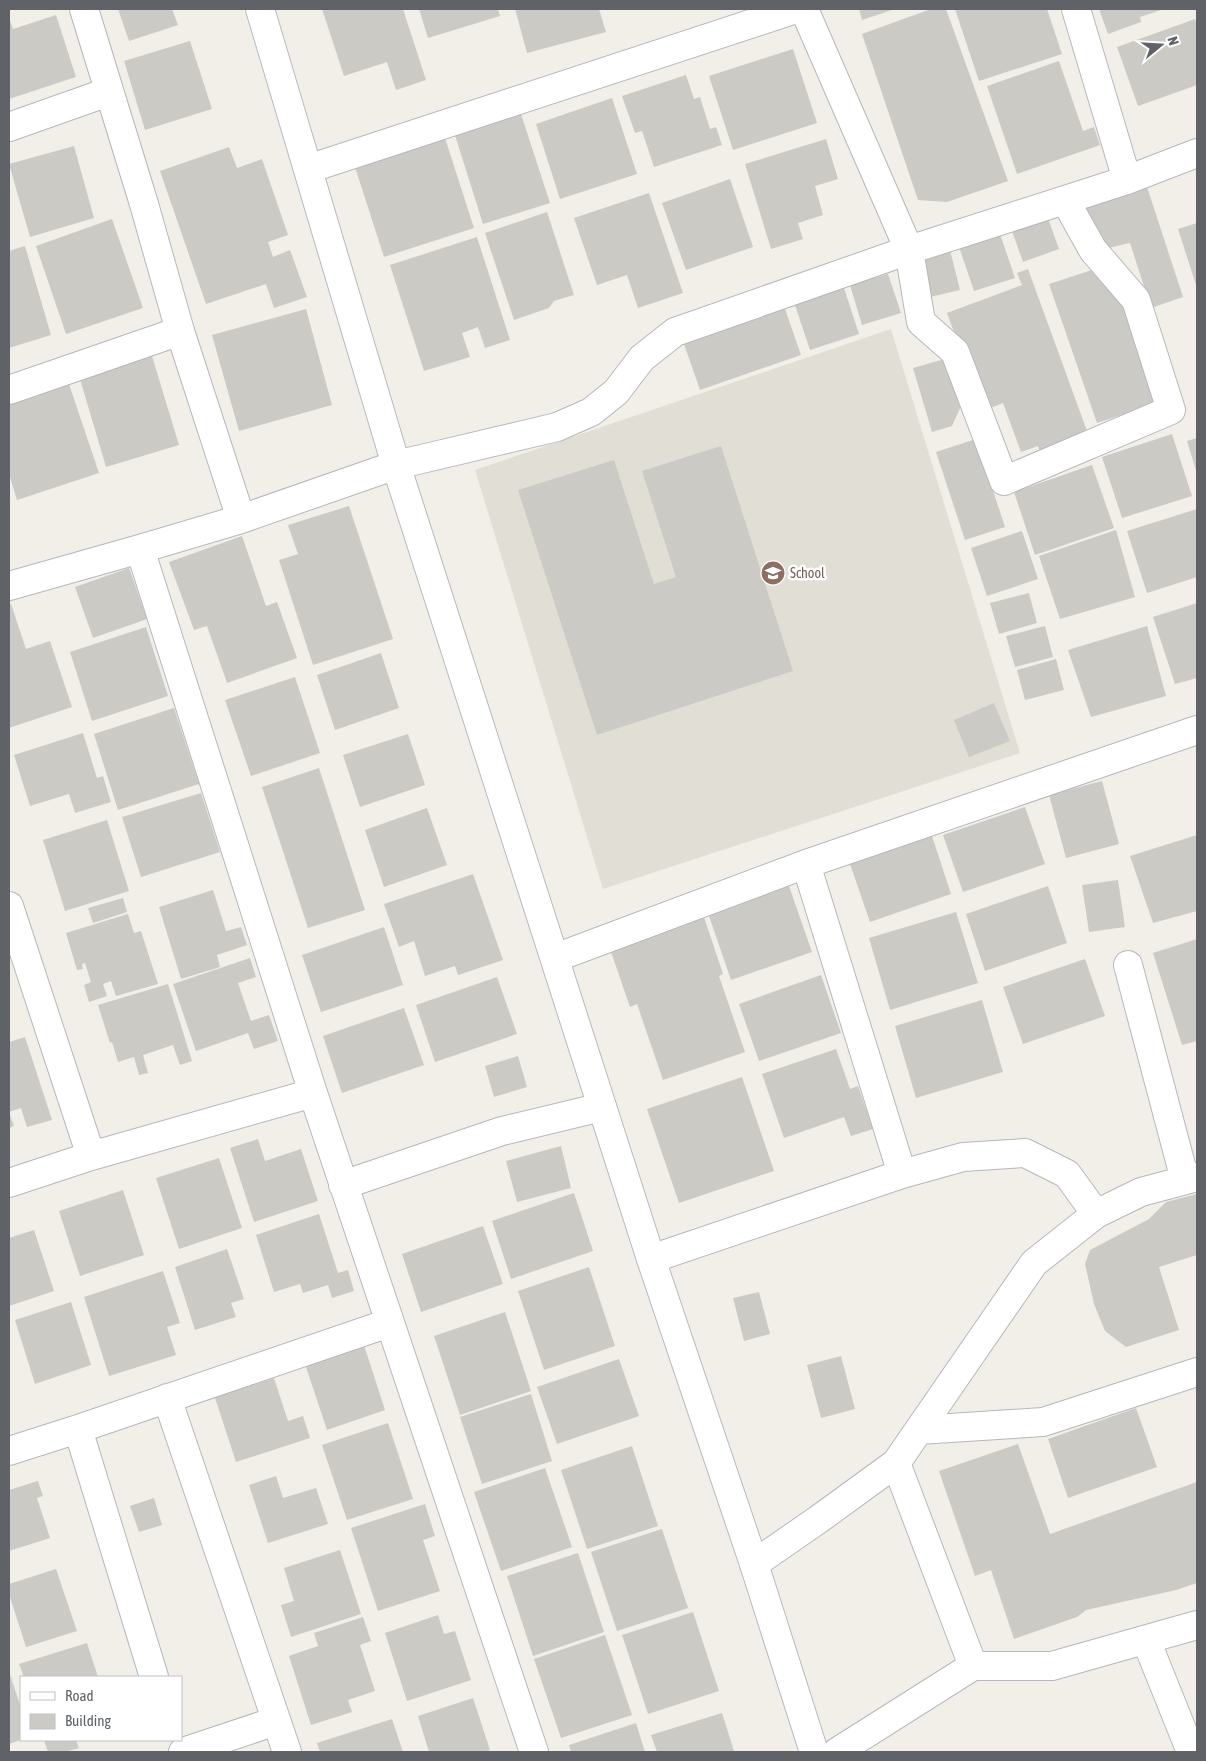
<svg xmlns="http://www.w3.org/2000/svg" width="1206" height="1761" font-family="'Asap Condensed',sans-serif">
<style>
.education{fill:#e1ded6}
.building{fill:#cccac5}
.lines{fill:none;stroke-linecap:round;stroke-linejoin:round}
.street-casing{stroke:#b5b8bc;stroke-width:30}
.secondary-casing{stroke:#b6babf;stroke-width:30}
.street{stroke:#fff;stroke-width:28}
.secondary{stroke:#fff;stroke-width:28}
.labels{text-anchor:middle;stroke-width:5;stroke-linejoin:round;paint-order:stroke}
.education-label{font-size:14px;fill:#785e54;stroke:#fff;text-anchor:start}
</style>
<rect width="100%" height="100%" fill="#f1efe8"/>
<!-- education -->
<path class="education" d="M891,329L1020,753L603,889L475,470Z"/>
<!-- building -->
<path class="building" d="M118,9H172L178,25L129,41Z
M322,9H403L426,80L396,90L387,62L344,76Z
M419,9H498L500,16L428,38Z
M515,9H599L606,32L527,53Z
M859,9H895L862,20Z
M931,9H946L1008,181L947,202L918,200L862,34Z
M955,9H1047L1062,54L979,81Z
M1099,9H1164L1140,17L1141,22L1108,34Z
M56,15L76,77L9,99V17L13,29Z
M1195,19L1197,25V85L1138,106L1117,47Z
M190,41L212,109L145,130L124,61Z
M793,49L817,123L733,150L709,76Z
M1059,61L1083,131L1094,127L1100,145L1017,174L987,86Z
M686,75L694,99L700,97L710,129L716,127L722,145L654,167L642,131L635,133L622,96Z
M612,98L637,174L560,199L536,124Z
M520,111L550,203L483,224L454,132Z
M444,135L474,228L384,257L354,164Z
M826,139L838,179L815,186L823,215L798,223L803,239L771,249L745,164Z
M74,146L94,218L30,237L9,164Z
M229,147L237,168L262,159L288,235L268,242L273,257L290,250L307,297L274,308L266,284L206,304L160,171Z
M730,179L753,247L686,270L662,203Z
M1147,187L1183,297L1151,308L1130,243L1108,248L1083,206Z
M649,193L683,293L638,308L627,275L597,285L574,218Z
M1045,210L1059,249L1023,262L1009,223Z
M547,212L574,295L554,301L549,308L514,320L485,233Z
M112,219L143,308L66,334L36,246Z
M1197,223V288L1178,229Z
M999,231L1015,278L974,291L958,244Z
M477,237L510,340L485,348L478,327L462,333L470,357L424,371L390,265Z
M25,246L51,335L9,348V251Z
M950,250L960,290L926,298L916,258Z
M1028,269L1091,442L1043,460L1038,446L1021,452L1003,403L983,411L947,313L1022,285L1017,273Z
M1095,269L1125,303L1160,402L1097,423L1049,284Z
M888,274L901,313L862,325L850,285Z
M843,285L859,334L810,350L794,302Z
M306,309L332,405L239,431L212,335Z
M785,309L801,355L700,390L684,344Z
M152,356L179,445L106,467L80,379Z
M948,358L962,404L952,426L932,432L913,368Z
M69,384L99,473L17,500L9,474V403Z
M1172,434L1192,496L1122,518L1102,457Z
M1197,438V474L1187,441Z
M976,439L1005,527L965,540L936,452Z
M721,446L793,671L597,735L518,490L614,460L654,584L676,577L642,471Z
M1092,465L1114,528L1035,555L1014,492Z
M349,506L393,639L313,665L279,560L298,554L288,525Z
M1197,509V577L1147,593L1127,531Z
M1116,530L1135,597L1060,619L1039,556Z
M1022,531L1038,579L987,596L971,548Z
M242,536L266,606L277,602L297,658L227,683L207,626L194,630L169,562Z
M129,568L147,619L93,638L75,587Z
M1029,593L1037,623L999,634L990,603Z
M1197,603V678L1175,684L1153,617Z
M9,604H11L26,649L50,641L72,707L9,728Z
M1045,626L1053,657L1015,667L1006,636Z
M1147,626L1166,696L1091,717L1068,650Z
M146,627L168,696L92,721L70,652Z
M381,653L399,708L335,730L317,675Z
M1056,659L1064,690L1025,700L1017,670Z
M295,677L320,753L251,776L225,700Z
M994,703L1010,741L969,757L954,720Z
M174,708L199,784L118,810L94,734Z
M83,733L97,778L103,776L111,802L75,813L69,794L30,806L14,755Z
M408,734L425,785L360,807L343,755Z
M319,768L365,910L308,928L262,787Z
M1102,781L1119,844L1066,858L1049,795Z
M201,793L220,852L141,877L122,817Z
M1025,807L1045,864L963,892L943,835Z
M427,808L447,865L384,887L365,830Z
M107,820L129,891L65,911L43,840Z
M1197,835V911L1153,923L1130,856Z
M932,836L951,894L870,922L850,864Z
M473,874L503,960L458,975L455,966L425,976L414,941L399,947L384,904Z
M1118,880L1125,927L1089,932L1082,885Z
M789,886L812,952L731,980L708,913Z
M1048,886L1067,943L985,971L966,914Z
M213,890L226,931L241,927L247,945L217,955L220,967L181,979L159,907Z
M123,898L127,912L93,923L88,908Z
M956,912L978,983L890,1010L869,938Z
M128,914L134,933L141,931L158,984L116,996L111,981L103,984L107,996L89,1002L84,985L91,982L85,963L82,964L83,969L77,970L66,933Z
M703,914L723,974L719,976L745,1052L663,1080L637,1004L630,1007L609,946Z
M384,927L403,985L321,1012L302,955Z
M1197,939V1041L1182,1045L1153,953Z
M250,958L256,977L238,983L251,1021L269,1015L278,1041L254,1049L248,1033L196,1051L173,984Z
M1085,959L1105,1016L1023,1044L1003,987Z
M821,975L841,1033L759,1061L739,1004Z
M497,977L517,1034L435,1062L416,1005Z
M168,984L192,1061L180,1065L173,1045L143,1055L148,1073L139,1075L134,1057L118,1062L112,1042L110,1043L98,1005Z
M982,1000L1003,1072L916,1098L895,1026Z
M404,1008L424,1065L342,1093L323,1036Z
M25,1037L52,1120L27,1127L21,1108L9,1112L14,1126L9,1128V1042Z
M836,1049L850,1089L858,1086L873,1129L851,1136L844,1117L784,1138L762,1074Z
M518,1056L527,1087L494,1097L485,1066Z
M742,1077L774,1171L679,1203L647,1109Z
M258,1139L265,1161L301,1149L318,1201L254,1222L230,1148Z
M561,1146L571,1188L517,1202L506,1161Z
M219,1158L242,1228L179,1249L156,1178Z
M123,1190L144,1255L80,1276L59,1211Z
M574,1193L593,1251L511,1279L492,1221Z
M1197,1194V1255L1159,1267L1179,1330L1126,1347L1105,1331L1094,1304L1085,1264L1090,1250L1149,1219L1166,1202Z
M319,1214L338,1273L348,1270L354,1291L332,1298L328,1285L303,1293L300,1284L274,1292L256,1235Z
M483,1226L503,1284L421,1312L402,1254Z
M34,1230L54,1291L9,1306V1238Z
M227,1249L244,1299L231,1303L236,1317L195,1330L175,1267Z
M589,1267L615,1346L544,1370L518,1291Z
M163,1271L180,1323L167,1327L176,1355L109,1376L84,1297Z
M759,1292L770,1334L744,1341L733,1298Z
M71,1302L91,1365L35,1384L15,1320Z
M505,1312L531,1391L460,1415L434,1336Z
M364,1345L385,1410L327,1430L305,1364Z
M841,1356L855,1409L821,1418L807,1365Z
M619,1359L639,1416L557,1444L537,1387Z
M274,1378L288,1421L303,1416L310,1438L236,1462L215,1398Z
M531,1394L552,1461L482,1484L460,1417Z
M1136,1408L1157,1467L1068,1498L1048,1439Z
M388,1423L413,1499L347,1520L322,1445Z
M1018,1444L1050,1534L1197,1482V1583L1176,1590L1086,1610L1077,1617L1014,1639L991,1570L975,1576L939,1471Z
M632,1446L658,1526L587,1549L561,1470Z
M545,1468L572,1547L501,1571L474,1492Z
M276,1476L283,1498L316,1488L328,1524L268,1543L249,1485Z
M38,1481L43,1496L37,1498L50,1538L9,1551V1490Z
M154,1498L162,1525L139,1532L130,1506Z
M425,1504L435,1536L423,1540L440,1591L378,1611L351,1528Z
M662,1529L688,1608L617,1631L591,1552Z
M340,1550L361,1614L291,1637L281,1605L294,1601L284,1568Z
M578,1553L604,1632L533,1656L507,1576Z
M56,1569L77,1631L26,1647L9,1594V1584Z
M693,1612L719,1691L648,1714L622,1635Z
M438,1615L444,1634L455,1631L471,1680L407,1701L385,1633Z
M363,1617L371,1641L360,1645L375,1691L348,1700L352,1712L311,1725L289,1656L318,1646L314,1633Z
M605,1635L632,1715L561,1738L534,1659Z
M87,1643L98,1677H24L19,1664Z
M9,1671L21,1708V1740L9,1744Z
M473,1698L490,1750L483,1752H429L418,1716Z
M722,1713L734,1751L729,1752H657L651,1735Z
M392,1719L403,1752H320L317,1743Z
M636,1723L645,1752H571L569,1745Z
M44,1740H76L79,1748L65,1752H48Z"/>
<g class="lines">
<defs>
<path id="street" d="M84,9L144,204L180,331L241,519
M804,9L909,250L921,322L955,352L1004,481L1171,410L1136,300L1093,250L1065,200
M1076,9L1127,180
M9,127L108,92
M308,169L796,9
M9,390L180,331
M140,549L313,1093L534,1752
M9,586L140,549L241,519L396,465L557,427L591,412L616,392L642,358L675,332L909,250L1127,180L1197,153
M806,864L902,1174
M9,906L91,1156
M555,958L806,864L1197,730
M1128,965L1185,1180
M9,1183L91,1156L313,1093
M343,1185L502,1131L602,1107
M651,1259L902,1174L963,1157L1025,1153L1067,1174L1096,1214
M167,1398L287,1752
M78,1429L154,1677
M919,1430L1043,1422L1197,1372
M9,1451L78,1429L389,1323
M896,1463L973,1666H1052L1197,1625
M754,1564L819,1519L896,1463L1034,1263L1096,1214L1141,1192L1197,1177
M1146,1640L1191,1752
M183,1752L276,1721
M837,1752L973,1666"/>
<path id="secondary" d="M260,9L396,465L651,1259L754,1564L814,1752"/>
</defs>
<!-- street casing -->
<use href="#street" class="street-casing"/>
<!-- secondary casing -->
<use href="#secondary" class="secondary-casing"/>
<!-- street -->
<use href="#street" class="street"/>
<!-- secondary -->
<use href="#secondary" class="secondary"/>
</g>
<!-- icons -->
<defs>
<symbol id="school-disc" viewBox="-11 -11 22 22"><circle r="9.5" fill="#8d6e63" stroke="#fff"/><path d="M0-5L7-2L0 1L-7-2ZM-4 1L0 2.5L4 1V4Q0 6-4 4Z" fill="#fff"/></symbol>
</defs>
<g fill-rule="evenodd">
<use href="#school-disc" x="759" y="559" width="28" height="28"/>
</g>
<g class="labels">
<!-- education labels -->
<g class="education-label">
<text x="790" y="578">School</text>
</g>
</g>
<!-- border -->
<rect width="1206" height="1761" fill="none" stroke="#5f6368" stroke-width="20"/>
<!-- legend -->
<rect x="20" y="1676" width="162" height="65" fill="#ffffff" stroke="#bfc1c3"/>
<rect x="30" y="1692" width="25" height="8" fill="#ffffff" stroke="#bfc1c3"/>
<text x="65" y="1701" font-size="15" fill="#5f6368">Road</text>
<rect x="30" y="1714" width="25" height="15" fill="#cccac5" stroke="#bfc1c3"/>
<text x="65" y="1726" font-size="15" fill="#5f6368">Building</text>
<!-- north arrow -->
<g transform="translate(1161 45) rotate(72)" stroke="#ffffff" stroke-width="4" paint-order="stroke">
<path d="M0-4L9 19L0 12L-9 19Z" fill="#5f6368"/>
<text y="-8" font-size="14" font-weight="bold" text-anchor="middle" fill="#5f6368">N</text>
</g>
</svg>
